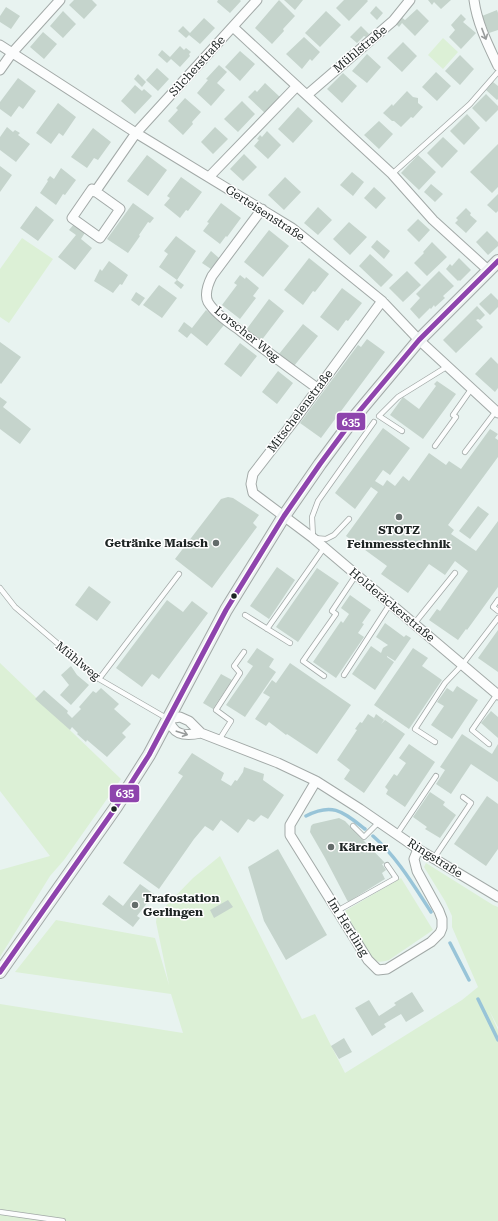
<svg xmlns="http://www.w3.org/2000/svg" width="498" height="1221" font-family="'Roboto Serif',serif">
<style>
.green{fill:#dcf0d6}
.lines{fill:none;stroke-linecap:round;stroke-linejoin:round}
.stream{stroke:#98c4d8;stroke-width:3.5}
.building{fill:#c5d4cc}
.lane-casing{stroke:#a2a9a7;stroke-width:6}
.street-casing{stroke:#a2a9a7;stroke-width:11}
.secondary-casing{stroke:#a2a9a7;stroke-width:14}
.lane{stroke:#fcfdfd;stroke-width:4.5}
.street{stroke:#fcfdfd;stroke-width:9}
.secondary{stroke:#ecf1f1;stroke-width:12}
.bus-1-casing{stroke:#fff;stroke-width:8}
.bus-1{stroke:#8e44ad;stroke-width:5}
.oneway{stroke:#989b9b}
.poi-dot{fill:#646c6b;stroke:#fff;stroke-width:1.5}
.bus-dot{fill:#1d2423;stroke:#fff;stroke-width:1.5}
.labels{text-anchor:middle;stroke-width:3;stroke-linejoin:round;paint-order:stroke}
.street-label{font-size:12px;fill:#1d2423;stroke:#fff}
.poi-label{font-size:12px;font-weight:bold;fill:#1d2423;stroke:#fff;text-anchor:start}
.line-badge{stroke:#fff;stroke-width:1.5}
.badge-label{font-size:11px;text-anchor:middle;font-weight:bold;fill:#fff}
</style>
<rect width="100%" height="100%" fill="#e8f3f0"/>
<!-- green -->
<path class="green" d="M443,38L458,52L443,69L428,55Z
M22,238L53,259L9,323L0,317V269Z
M0,663L121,779L64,860L50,876L0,957V870L50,856L0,791Z
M220,856L302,1019L315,1014L345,1073L462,1000L478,987L452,927V916L445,901L424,867L426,863L493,905L498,907V1027L489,1010L498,1030V1221H0V1004L183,1033L171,994L15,972L56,920L155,938L169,985L156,922L157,915L193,878Z
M401,878L433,930L389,960C382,962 376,963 371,958L345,911Z"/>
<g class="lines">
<!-- stream -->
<path class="stream" d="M306,816C333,802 343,812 365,829
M373,836C397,857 414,886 431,912
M450,943L469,980
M478,999L498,1040"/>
</g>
<!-- building -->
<path class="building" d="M74,0H92L97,5L84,19L69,5Z
M218,0H240L241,1L230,13L217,2Z
M279,0L295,16L283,29L284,31L272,44L255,28Z
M284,0H303L295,10Z
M344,0H367L368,1L349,21L336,8Z
M428,0H451L441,9L434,2L432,5Z
M376,6L383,13L377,20L370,13Z
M6,7L20,16L11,29L0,22V16Z
M417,9L429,21L415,36L402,23L399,27L395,23L401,17L405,20Z
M497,10L498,13V30L489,33L482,16Z
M63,11L76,24L63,38L50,26Z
M326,11L341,25L320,47L305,33Z
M461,14L466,19L463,22L476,33L461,49L449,37L455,30L451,25Z
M204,18L215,28L200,44L189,35L186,38L178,31L183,26L190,33Z
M361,26L369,34L366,37L364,36L357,43L350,37Z
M43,32L57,44L44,59L30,47Z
M304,37L320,52L312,61L310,59L302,69L286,54Z
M403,42L417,56L402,72L387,58Z
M180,46L184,50L186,48L191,52L189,54L190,56L180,67L171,59L167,63L158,55L162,50L170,57Z
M240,51L255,64L240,81L225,67Z
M367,54L381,67L367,83L352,71Z
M460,55L474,69L460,85L445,71Z
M219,65L227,72L217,83L225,90L211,106L197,93L208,80L206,79Z
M157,68L169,79L158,91L146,80Z
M436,72L451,86L437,101L422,87Z
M343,73L357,86L342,103L327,89Z
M138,74L146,82L142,87L134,79Z
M18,78L36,91L23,109L19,106L11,117L0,109V102Z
M493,82L498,86V99L497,100L486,90Z
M265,83L281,98L266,114L248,97L255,90L257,92Z
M135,85L142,91L144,89L152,96L135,114L121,101Z
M407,91L413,97L418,98V103L423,107L413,118L411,117L401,127L394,121H392L383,113L392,104L393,106Z
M486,94L498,106V110L486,122L472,108Z
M185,98L201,112L192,122L193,124L183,135L168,121L178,110L176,108Z
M242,101L255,114L238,132L224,119Z
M58,103L76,117L63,136L59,133L51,144L36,133Z
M298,107L313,121L293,143L278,129Z
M467,114L480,128L464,145L450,131Z
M379,121L393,134L379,149L364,135Z
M7,127L13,132L15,130L20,133L18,135L30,144L16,162L0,150V137Z
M215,127L228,139L213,154L201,142Z
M93,128L111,142L98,160L94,158L87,168L71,157Z
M267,131L281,145L268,159L254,146L259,140L257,139L260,135L262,137Z
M443,137L458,151L442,168L427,153Z
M498,144V187L492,193L470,172Z
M244,154L257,167L243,181L230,169Z
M147,155L167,170L148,196L127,181Z
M418,155L436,172L419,190L401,173Z
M0,166L12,175L0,192Z
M61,168L76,180L65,195L63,194L56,205L40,193L48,181L47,180L50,176L54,179Z
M352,172L364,182L353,196L340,185Z
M181,177L202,192L188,211L186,210L180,218L164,205L170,198L167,196Z
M285,177L301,192L284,210L268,195Z
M431,184L443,194L435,202L424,192Z
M374,187L386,198L376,209L364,198Z
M498,194V211L496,213L487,205Z
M133,203L154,218L150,223L148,222L139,235L140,236L128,253L107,239Z
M221,203L241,218L227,237L226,236L220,244L203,231L209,223L207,222Z
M36,206L54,220L38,241L20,228Z
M318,207L332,220L318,235L304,223Z
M466,208L471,213L470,215L477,221L466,233L455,223L458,220L456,218Z
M418,219L430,230L419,242L407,230Z
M349,222L367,237L350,255L333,239Z
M75,223L86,231L81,239L92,248L75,270L58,257L76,235L69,230Z
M269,230L289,246L263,277L244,262Z
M487,231L498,242V246L488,255L476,242Z
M176,236L196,251L177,280L159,267L168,254L164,251Z
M377,240L390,251L384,259L371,247Z
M432,242L447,257L427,276L414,263L424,253L423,252Z
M211,251L219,258L211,269L202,263Z
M370,254L393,275L381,287L359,266Z
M309,258L329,274L315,292L313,291L303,305L284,290Z
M459,258L471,270L460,281L459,280L458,281L446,269L450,264L452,266Z
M109,261L128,275L122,285L120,284L113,293L94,281L100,269L102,271Z
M407,271L421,285L403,302L389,288Z
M439,271L454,286L443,296L445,298L435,307L434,305L431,309L430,308L419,319L410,309L420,298L416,294Z
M240,275L245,279L246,277L259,288L253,296L256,298L240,319L222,305L237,285L234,283Z
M177,280L184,285L181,289L174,283Z
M159,285L177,298L162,318L143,305Z
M342,288L362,303L348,321L346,320L338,331L320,317Z
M136,292L145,298L139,306L131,300Z
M491,293L498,300V307L490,315L479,304Z
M269,299L284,311L261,341L246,330Z
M477,306L485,315L480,320L478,319L476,320L483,327L456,353L443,340Z
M206,310L224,325L207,346L191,333L187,338L178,331L184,322L192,328Z
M303,324L318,336L294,366L279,354Z
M367,339L385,352L321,438L300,423L358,345L361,347Z
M0,342L21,357L1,384L0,383Z
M240,343L257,356L241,377L224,364Z
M491,357L498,364V388L495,392L475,374Z
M278,371L293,383L277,404L262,392Z
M437,381L456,394L423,439L390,415L403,397L419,409L436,386L434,384Z
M0,397L7,402L3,407L31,429L20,444L0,429Z
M383,428L410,448L390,475L383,470L375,481L383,486L387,480L395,486L403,476L409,481L429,453L446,465L449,461L461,469L490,429L498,434L495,438L498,440V457L448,525L454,530L451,534L476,551L498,521V587L467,630L466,629L458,640L429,620L437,609L440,611L468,571L455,561L445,575L429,564L408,593L381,574L387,566L346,536L378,492L371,487L355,509L335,493Z
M228,497L233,498L259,515L253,523L257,527L212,588L175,559L221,499Z
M478,506L489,514L470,539L459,531Z
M277,567L295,580L269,619L250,606Z
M317,568L339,583L298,642L276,627Z
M89,586L111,602L97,621L75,605Z
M350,595L371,610L362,623L364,624L358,633L364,637L336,678L313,662L341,621L343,623L349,614L341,608Z
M167,600L183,612L192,601L208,613L159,679L152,674L142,687L116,668Z
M385,623L404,637L406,635L411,638L395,661L387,656V657L394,662L375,690L352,674L371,646L381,653L383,648L388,645L376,637Z
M498,630V672L478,658Z
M257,648L274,659L269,667L276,672L245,717L226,705L253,666L247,662Z
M413,648L428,658L422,666L442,680L409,729L374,705Z
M290,663L351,705L317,754L287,734L286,735L269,722L266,726L255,719L270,697L263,693L272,680L276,683Z
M71,666L77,675L89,685L71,705L60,695L69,685L61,675Z
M221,674L232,680L213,709L203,703Z
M457,686L478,700L452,739L431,725L444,706L437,702L447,688L453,692Z
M101,688L119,704L114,709L131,724L122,733L126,737L107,757L87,740L86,742L77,734L78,733L72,727L70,730L35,699L44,690L68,711L67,713L72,718L81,709L79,707L93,691L96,693Z
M491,711L498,717V738L481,723Z
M368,714L374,718L376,714L384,720L381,724L385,720L405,734L364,793L344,779L350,770L337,760L357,730L355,729L360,722L362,723Z
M462,734L492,754L498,744V782L471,764L451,794L436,784L445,770L440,767Z
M409,744L435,762L405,807L386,794L388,790L385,787L394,774L397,776L406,763L399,758Z
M192,753L224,773L221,780L231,786L235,780L237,781L243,772L244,767L264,774L263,780L284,795L268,819L261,815L254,822L248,819L238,833L221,820L213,831L205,826L194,839L159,889L123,863L183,776L178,773Z
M430,792L445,802L443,805L456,815L440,838L425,829L427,827L413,817Z
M487,796L498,804V849L486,866L454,844Z
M339,818L345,821L385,863L382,864L386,870L382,873L385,879L348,902L325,858L310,832L311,826L313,824Z
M278,849L327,935L286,960L264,921L248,867Z
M140,884L154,894L137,916L140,918L133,927L102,904L109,895L123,906Z
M228,900L233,907L214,918L210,910Z
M412,992L424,1011L406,1022L401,1014L384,1024L386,1027L372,1036L355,1008L369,1000L379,1016L396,1005L394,1003Z
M344,1038L352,1052L339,1059L331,1046Z"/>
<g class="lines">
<defs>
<path id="lane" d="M392,174L470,104L498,72
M402,431L379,416L398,397L448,366
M435,446L456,417L453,415L472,388
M465,452L496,411
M349,519L334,535L326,539L313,538L312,517L318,501L374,422
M0,588L15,607L99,679L168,719
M498,600L493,607L498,611
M245,615L290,643
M414,624L455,573
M267,629L324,548
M344,675L390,604
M324,676L303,661L336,614L332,611L356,575
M99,679L179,574
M219,740L231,721L216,710L240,673L234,666L244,652
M435,742L415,729L445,683L462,665L498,618
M489,744L472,730L497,694
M353,826L364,837L379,822
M397,834L436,776
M434,858L471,803L463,797
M337,911L396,878L387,865
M0,1212L63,1221"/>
<path id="street" d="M474,0C477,23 488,45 498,66
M233,27L392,174L433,220L488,270
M0,45L136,133L292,228L382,301L419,340L498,413
M0,70L12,53L60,0
M307,95L393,21L410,0
M209,177L297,86
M92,189L120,209L100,238L72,218Z
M95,192L136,133L257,0
M262,209L212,276C208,284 204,294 208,302C214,312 229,323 238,329C264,350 291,369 317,388
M382,301L294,421L253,474L251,484L253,493L313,538L498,695
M201,733C192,735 179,737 173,728C171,726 170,722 168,719L180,717L189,721L201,733L278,763L316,781L360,809L418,849L498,897
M316,781L290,825V835L368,960L378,970L387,969L431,942L440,933L442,928V919L439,911L417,871L414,859L418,849"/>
<path id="secondary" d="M0,972L116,807L149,755L226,610L284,516L320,464L357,414L419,340L498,261"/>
</defs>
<!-- lane casing -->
<use href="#lane" class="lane-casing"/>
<!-- street casing -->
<use href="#street" class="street-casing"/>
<!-- secondary casing -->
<use href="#secondary" class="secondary-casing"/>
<!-- lane -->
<use href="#lane" class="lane"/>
<!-- street -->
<use href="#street" class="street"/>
<!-- secondary -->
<use href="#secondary" class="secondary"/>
<defs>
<path id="bus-1" d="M0,972L116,807L149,755L226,610L284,516L320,464L357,414L419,340L498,261"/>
</defs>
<!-- bus-1 casing -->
<use href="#bus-1" class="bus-1-casing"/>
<!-- bus-1 -->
<use href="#bus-1" class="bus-1"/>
</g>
<!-- one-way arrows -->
<defs><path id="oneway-shaft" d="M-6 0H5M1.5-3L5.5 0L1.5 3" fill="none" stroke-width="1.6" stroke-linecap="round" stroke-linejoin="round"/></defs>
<g class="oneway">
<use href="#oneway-shaft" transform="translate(484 34) rotate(69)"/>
<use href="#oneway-shaft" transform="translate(182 733) rotate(18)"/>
</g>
<!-- markers -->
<g class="poi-dot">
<circle cx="399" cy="517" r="4"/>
<circle cx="216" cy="543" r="4"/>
<circle cx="331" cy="847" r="4"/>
<circle cx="135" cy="905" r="4"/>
</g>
<g class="bus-dot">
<circle cx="234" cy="596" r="3.5"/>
<circle cx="114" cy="809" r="3.5"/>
</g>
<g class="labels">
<!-- street labels -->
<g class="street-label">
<text transform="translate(360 49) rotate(-40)" y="4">Mühlstraße</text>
<text transform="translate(197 66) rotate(-48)" y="4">Silcherstraße</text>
<text transform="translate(265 213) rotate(33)" y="4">Gerteisenstraße</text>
<text transform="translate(247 334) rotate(39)" y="4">Lorscher Weg</text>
<text transform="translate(300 411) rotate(-53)" y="4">Mitschelenstraße</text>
<text transform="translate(392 605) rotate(40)" y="4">Holderäckerstraße</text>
<text transform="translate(78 661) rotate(39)" y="4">Mühlweg</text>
<text transform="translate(435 858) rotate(32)" y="4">Ringstraße</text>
<text transform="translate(348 927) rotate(58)" y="4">Im Hertling</text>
</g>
<!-- poi labels -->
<g class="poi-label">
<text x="399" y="534" text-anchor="middle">STOTZ<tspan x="399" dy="14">Feinmesstechnik</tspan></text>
<text x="208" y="547" text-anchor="end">Getränke Maisch</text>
<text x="339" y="851">Kärcher</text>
<text x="143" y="902">Trafostation<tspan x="143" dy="14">Gerlingen</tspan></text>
</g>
</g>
<g class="line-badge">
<rect x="336" y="412" width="30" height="19" rx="4" fill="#8e44ad"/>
<rect x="109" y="784" width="31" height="19" rx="4" fill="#8e44ad"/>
</g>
<g class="badge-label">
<text x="351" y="426">635</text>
<text x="125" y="797">635</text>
</g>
</svg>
